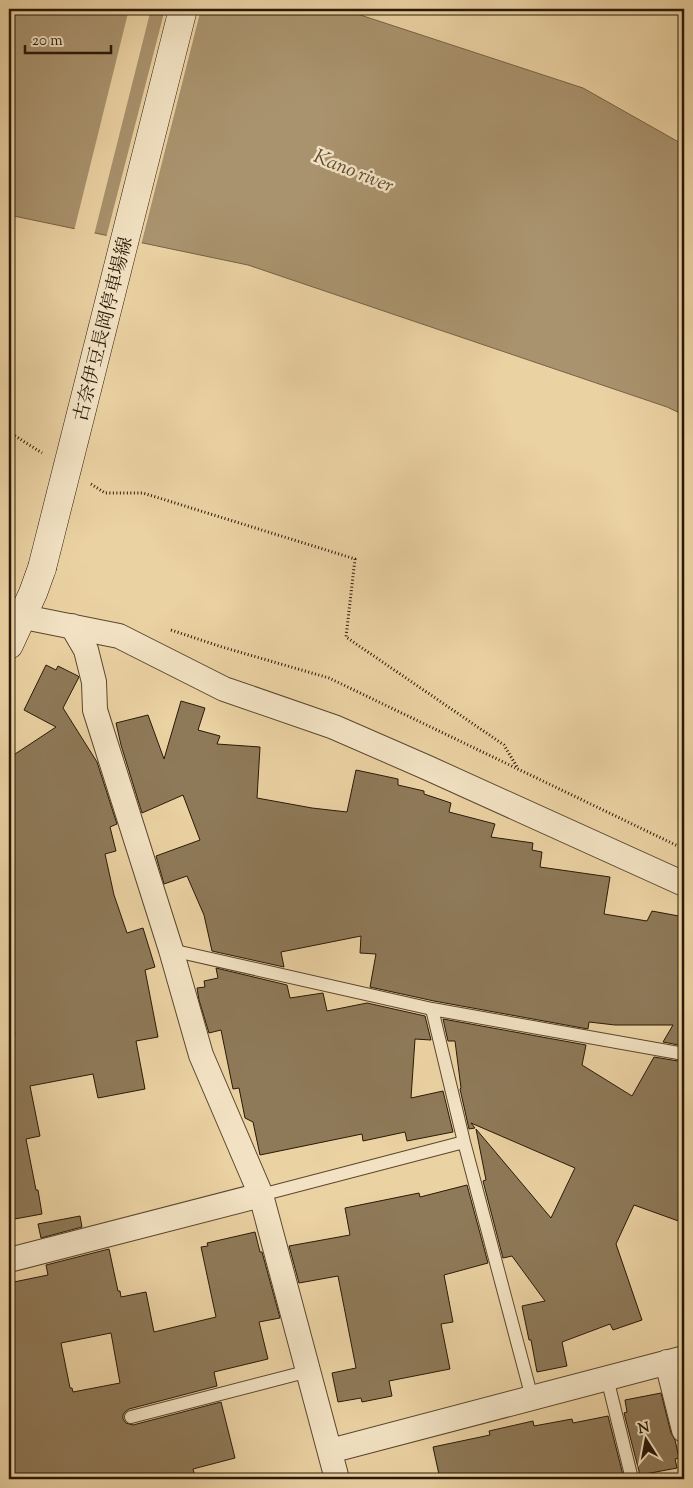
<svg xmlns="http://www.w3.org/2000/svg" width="693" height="1488" font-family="'Sorts Mill Goudy','Noto Serif JP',serif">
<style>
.water{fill:#a9936e;stroke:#766245}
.pier{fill:#ebd2a3}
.building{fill:#8e7958;stroke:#2a1907;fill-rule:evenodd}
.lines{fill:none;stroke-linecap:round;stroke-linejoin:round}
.lane-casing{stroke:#5a472e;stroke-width:14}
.street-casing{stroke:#5a472e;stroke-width:26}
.secondary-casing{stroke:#2a1907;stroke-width:29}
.path{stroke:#2a1907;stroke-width:3;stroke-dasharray:1 2.5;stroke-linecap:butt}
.lane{stroke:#f2e2c3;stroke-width:12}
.street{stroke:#f2e2c3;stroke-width:24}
.secondary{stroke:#f2e2c3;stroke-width:28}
.secondary-bridge-casing{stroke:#2a1907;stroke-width:29;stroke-linecap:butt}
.secondary-bridge{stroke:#f2e2c3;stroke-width:28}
.labels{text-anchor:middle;stroke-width:5;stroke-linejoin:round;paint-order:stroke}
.street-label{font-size:19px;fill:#2a1907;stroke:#f2e2c3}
.water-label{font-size:20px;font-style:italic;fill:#5d4a30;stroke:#f2e2c3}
</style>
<rect width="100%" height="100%" fill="#ebd2a3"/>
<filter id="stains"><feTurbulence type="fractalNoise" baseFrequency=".004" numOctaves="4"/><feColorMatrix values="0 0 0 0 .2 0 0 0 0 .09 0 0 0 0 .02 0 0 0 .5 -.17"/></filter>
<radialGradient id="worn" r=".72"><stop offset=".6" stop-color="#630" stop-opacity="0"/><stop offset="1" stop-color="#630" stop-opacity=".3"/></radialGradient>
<!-- water -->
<path class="water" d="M9,9H342L583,88L684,145V415L667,407L248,265L9,215Z"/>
<!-- pier -->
<path class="pier" d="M129,9H151L94,235L74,231Z
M165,9H201L141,245L106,238Z"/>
<!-- building -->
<path class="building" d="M46,665L56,670L58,666L78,676L79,677L63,708L97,762L117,824L110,827L116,851L105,854L114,895L127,933L143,928L155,967L145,970L158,1037L136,1041L145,1089L98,1098L93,1074L30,1086L40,1136L26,1139L36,1190H38L42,1214L9,1220V1034H15L9,1012V758L56,727L24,710Z
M181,701L205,708L198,730L220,736L217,744L260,747L257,798L312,808L347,812L356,770L398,779V785L424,791V794L451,803L449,812L495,824L491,837L533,843L532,850L542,852L540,867L610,877L604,914L647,921L652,911L684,917V1046L663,1042L673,1025H615L589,1022L588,1029L434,1001L370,987L376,954L360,953L361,936L281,952L284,967L212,951L204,915L187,876L164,884L156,856L200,840L183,795L142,813L121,745L116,723L148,715L164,759Z
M216,968L287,985L290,998L323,993L327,1011L367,1003L425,1016L431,1040L415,1039L411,1098L443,1091L453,1132L407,1141L405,1132L363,1141L362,1134L260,1155L253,1122L245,1118L239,1088L233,1089L221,1030L209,1033L199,1000L197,988L205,987L204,981L218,978Z
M443,1019L586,1045L582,1065L632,1096L654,1057L684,1062V1223L634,1205L616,1244L642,1320L613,1330L610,1324L562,1342L567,1366L537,1372L531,1340H529L522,1306L545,1301L512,1256L503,1258L483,1181L486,1180L476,1129L551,1218L575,1168L471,1123L475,1128L469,1129L460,1089L461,1088L455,1041H448Z
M467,1185L488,1263L444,1275L453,1322L441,1324L450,1369L389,1381L392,1396L362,1402L361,1398L338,1402L332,1373L356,1368L338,1276L299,1283L289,1246L350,1235L345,1208L419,1193L420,1197Z
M80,1216L82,1227L41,1238L38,1224Z
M255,1232L260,1252H262L280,1318L259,1322L268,1359L214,1372L217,1386L129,1409L125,1412L123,1415V1419L126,1423L133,1425L221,1402L235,1458L193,1469L196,1479H9V1283L48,1275L46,1265L109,1249L118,1291H120L121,1297L146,1292L154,1332L216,1317L201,1247L208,1246L207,1243ZM111,1333L120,1383L73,1392L72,1388H70L61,1343Z
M661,1393L671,1433L675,1440L679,1458L675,1459L677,1468L640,1475L624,1413L627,1412L625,1400Z
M608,1416L624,1479H440L433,1447L490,1435L489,1431L533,1421L534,1426L572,1419L573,1423Z"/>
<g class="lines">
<defs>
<path id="lane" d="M171,950L432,1009L684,1054
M432,1009L464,1142L532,1398
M261,1195L464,1142
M607,1378L632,1479
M131,1417L309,1371"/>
<path id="street" d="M9,614L119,636L224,689L334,727L428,768L684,884
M72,626L86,650L94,682L95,710L171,950L201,1055L261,1195L337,1479
M9,1260L261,1195
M667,1362L684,1430
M330,1451L684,1358"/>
<path id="secondary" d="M9,645L33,593L42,568"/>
</defs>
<!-- lane casing -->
<use href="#lane" class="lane-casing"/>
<!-- street casing -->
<use href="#street" class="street-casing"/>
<!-- secondary casing -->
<use href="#secondary" class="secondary-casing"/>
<!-- path -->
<path class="path" d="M9,432L42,453
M91,484L105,493H143L355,559L346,637L504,745L517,767
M171,630L222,647L329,678L684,849"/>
<!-- lane -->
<use href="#lane" class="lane"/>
<!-- street -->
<use href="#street" class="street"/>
<!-- secondary -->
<use href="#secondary" class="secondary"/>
<defs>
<path id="secondary-bridge" d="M42,568L183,9"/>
</defs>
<!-- secondary-bridge casing -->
<use href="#secondary-bridge" class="secondary-bridge-casing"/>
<!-- secondary-bridge -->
<use href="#secondary-bridge" class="secondary-bridge"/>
</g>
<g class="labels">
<!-- street labels -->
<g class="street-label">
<text transform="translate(102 329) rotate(-76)" y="7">古奈伊豆長岡停車場線</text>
</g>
<!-- water labels -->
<g class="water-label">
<text transform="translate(354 170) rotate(22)" y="7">Kano river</text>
</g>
</g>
<!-- margin -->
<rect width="693" height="1488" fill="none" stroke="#ebd2a3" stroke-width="30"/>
<rect x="10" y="10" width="673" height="1468" fill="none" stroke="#2a1907" stroke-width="2.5"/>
<rect x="15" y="15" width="663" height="1458" fill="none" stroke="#2a1907"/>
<!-- north arrow -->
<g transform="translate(646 1440) rotate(349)" stroke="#f2e2c3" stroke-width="4" paint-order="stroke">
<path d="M0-4L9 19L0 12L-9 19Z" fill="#2a1907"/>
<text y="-8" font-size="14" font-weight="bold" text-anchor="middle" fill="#2a1907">N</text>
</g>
<!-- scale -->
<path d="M25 45v8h86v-8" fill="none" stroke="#2a1907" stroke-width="2.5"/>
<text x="32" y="45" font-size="15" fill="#2a1907" stroke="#f2e2c3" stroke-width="4" paint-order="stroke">20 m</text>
<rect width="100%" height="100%" filter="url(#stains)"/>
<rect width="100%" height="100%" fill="url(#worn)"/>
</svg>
